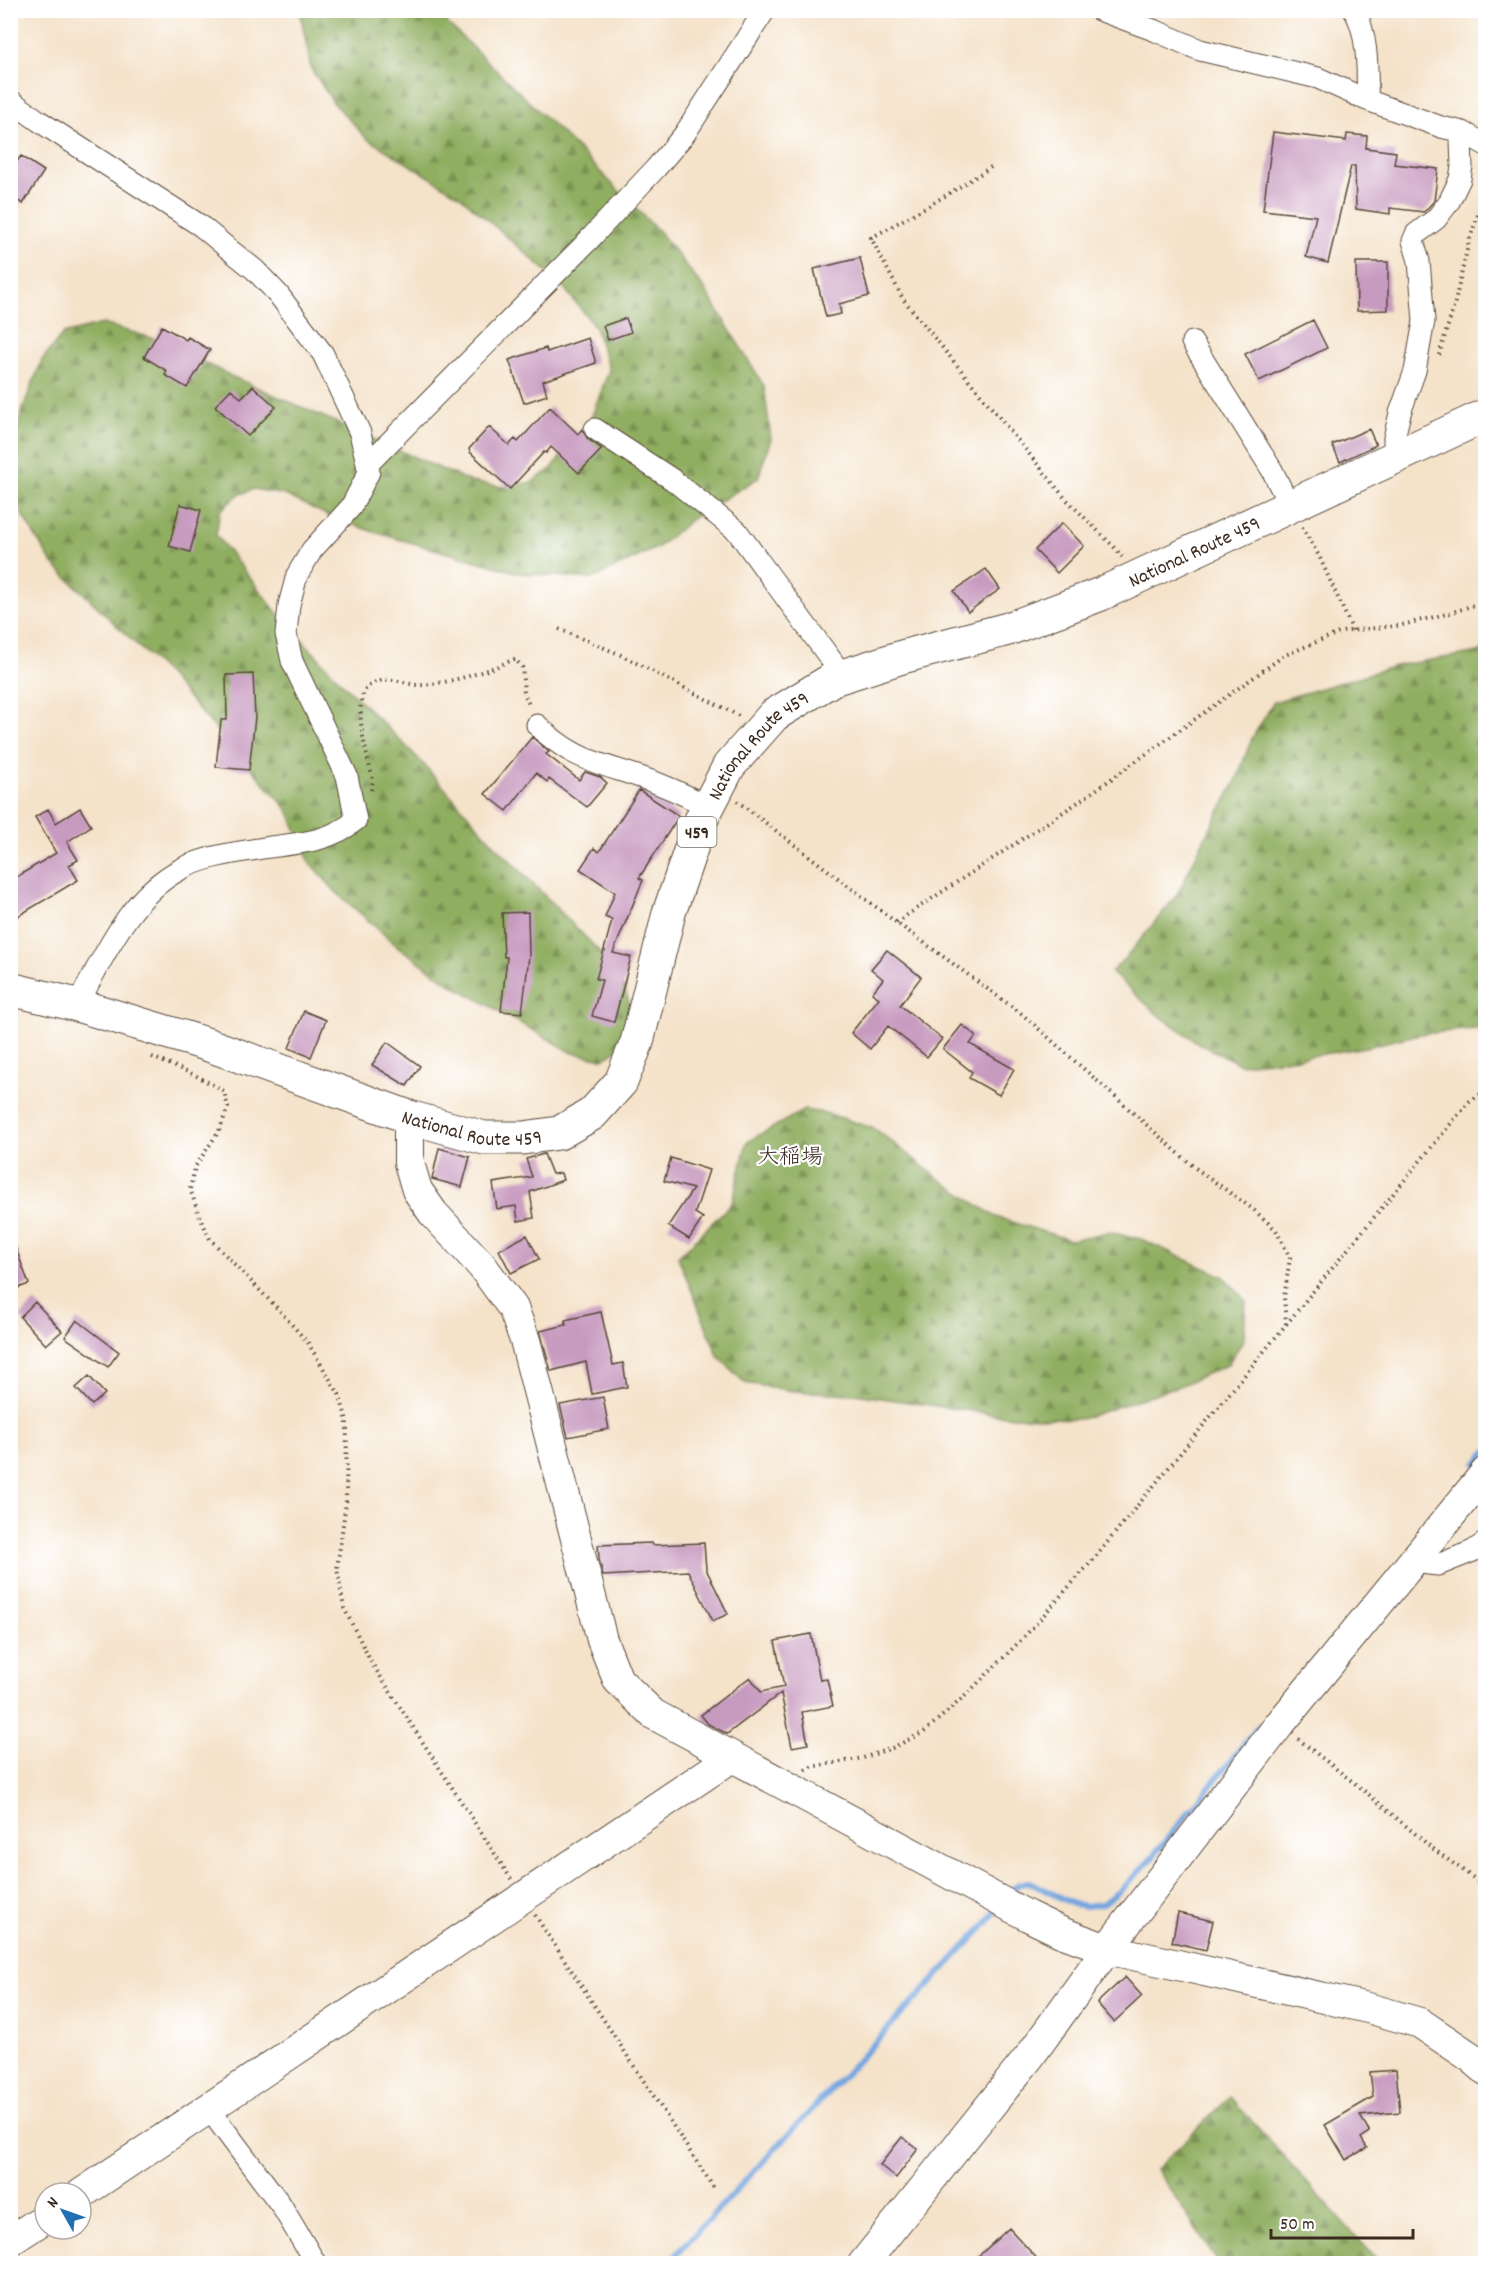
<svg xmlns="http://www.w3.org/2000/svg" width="1496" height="2274" font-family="Dekko,'Klee One',sans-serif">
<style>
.forest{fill:url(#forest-firs);stroke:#666c3f;stroke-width:1.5}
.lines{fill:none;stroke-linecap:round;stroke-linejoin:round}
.stream{stroke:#74a6df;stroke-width:6}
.building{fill:#c79abf}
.street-casing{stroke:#574638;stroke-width:23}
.secondary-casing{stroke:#574638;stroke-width:32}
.highway-casing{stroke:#574638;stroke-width:35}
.path{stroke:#574638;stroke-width:4;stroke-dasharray:1.5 4.5;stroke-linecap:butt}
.street{stroke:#fff;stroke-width:21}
.secondary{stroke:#fff;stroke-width:30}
.highway{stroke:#fff;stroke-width:33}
.labels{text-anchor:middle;stroke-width:4.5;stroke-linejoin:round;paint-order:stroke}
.shield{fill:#fff;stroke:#766a62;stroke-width:1.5}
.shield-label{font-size:18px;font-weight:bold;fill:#3b2a1e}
.street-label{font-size:20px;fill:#3b2a1e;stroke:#fff}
.quarter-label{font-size:22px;fill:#3b2a1e;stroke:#fff}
</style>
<defs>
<pattern id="forest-firs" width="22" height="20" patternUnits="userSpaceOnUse" patternTransform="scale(1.5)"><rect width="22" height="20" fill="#90ae60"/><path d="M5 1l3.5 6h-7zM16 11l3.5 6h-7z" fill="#778e4f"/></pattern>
</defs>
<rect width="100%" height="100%" fill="#fff"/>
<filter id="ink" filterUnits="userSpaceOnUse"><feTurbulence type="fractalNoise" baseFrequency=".0167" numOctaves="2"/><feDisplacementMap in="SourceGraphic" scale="12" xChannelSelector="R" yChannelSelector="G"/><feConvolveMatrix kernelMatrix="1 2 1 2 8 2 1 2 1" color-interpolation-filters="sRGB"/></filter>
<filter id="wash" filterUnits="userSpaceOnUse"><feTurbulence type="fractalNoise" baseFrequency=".008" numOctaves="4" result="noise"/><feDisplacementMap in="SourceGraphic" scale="24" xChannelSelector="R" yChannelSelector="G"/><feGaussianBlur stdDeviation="1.35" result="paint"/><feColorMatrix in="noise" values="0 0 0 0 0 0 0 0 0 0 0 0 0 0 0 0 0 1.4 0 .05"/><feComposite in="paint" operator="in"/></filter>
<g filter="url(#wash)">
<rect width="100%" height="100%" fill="#f4e2c9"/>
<!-- forest -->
<path class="forest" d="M300,11H435L581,152L663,236L706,291L764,386L771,439L758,478L693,518L658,547L592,579L519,573L377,533L329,516L285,495L254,489L238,495L220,511L216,535L279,615L340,681L417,757L494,844L597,949L624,987L635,1020L619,1049L603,1059L573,1053L451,984L397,946L336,892L310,863L288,810L167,674L52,563L22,515L11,472V465L21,413L42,360L63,334L103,324L159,340L231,376L471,482L505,487L532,482L552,468L590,421L609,370L595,327L561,284L459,195L366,138L333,102L311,69Z
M1485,651V1028L1420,1034L1366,1047L1299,1058L1240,1064L1200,1044L1157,1014L1111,972L1128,955L1177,895L1204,839L1235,783L1252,738L1274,702L1395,666Z
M804,1110L830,1114L875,1129L941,1180L996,1217L1071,1240L1108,1232L1141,1239L1223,1276L1246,1300L1244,1340L1227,1365L1184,1384L1081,1419L1013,1417L853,1394L793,1391L745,1383L718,1356L678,1257L732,1203L747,1142Z
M1230,2097L1380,2263H1219L1156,2169Z"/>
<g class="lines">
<!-- stream -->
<path class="stream" d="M1476,1464L1486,1452
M1006,1894L1019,1884L1029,1882L1073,1904L1086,1906L1102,1904L1122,1889L1151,1859L1259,1726
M667,2264L987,1923L997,1908"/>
</g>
<g id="blocks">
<!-- building -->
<path class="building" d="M1273,132L1346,141L1347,134L1367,136L1366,148L1396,152L1394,164L1438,169L1434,201L1424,212L1390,208V214L1356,209L1355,166H1351L1328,263L1306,257L1316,216L1263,210Z
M21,156L44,171L23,204L10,196V171Z
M860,258L869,296L839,304L841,314L826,317L814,269Z
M1356,262H1388V310L1357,311Z
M626,318L631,332L608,340L603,326Z
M1313,320L1327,348L1259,381L1245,354Z
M162,326L186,340L188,337L210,350L187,388L165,375L167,371L144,357Z
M588,338L596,363L543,381L547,395L524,403L509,360L546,348L547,352Z
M253,386L276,407L248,436L215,406L231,389L241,398Z
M550,407L578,434L582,429L588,439L602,449L579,473L551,447L546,453L544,452L510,489L470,452L469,449L489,427L509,445L515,439L518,442Z
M1369,429L1376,445L1340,462L1332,445Z
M180,504L201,510L190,552L169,546Z
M1062,523L1084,546L1057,573L1035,550Z
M986,569L1000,589L968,612L954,591Z
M253,674L255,717L249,770L216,767L221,720H227L226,675Z
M532,737L549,752L546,754L579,780L585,772L600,777L607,783L587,807L549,779L547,782L536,773L507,811L485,794Z
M639,790L679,816L639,878L643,880L613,953L631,957L614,1022L592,1016L602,980L596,979L604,950L606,951L604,950L612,920L605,917L615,892L580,869L594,848L599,852Z
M80,808L91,826L67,842L78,860L69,865L78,880L10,921V881L56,853L35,817L48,809L56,823Z
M528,912L529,956L522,1013L501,1011L507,957H504L502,913Z
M887,950L921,977L900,1005L942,1039L927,1057L888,1026L870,1049L851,1033L879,998L872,993L883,979L871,969Z
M304,1011L326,1020L311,1057L289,1048Z
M962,1025L976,1036L970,1044L1014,1069L999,1095L969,1078L972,1072L943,1049Z
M387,1042L420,1066L407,1086L372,1065Z
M439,1148L470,1157L462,1187L432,1179Z
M544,1154L552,1174L561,1173L563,1180L530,1192L534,1218L518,1221L516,1206L497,1209L493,1183L532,1177L526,1159Z
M671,1158L709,1170L695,1213L703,1218L689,1239L668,1226L693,1189L664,1181Z
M527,1235L539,1259L511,1273L499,1250Z
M10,1238H12L29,1284L10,1291Z
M35,1302L62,1331L46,1345L20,1317Z
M601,1312L613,1365L623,1363L627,1387L592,1394L586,1362L551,1371L540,1331L566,1325L565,1320Z
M77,1320L119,1352L108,1367L65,1337Z
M89,1376L105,1394L92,1405L76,1388Z
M603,1397L609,1429L568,1437L560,1405Z
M652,1543V1545L704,1543L706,1569L728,1614L713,1621L688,1571L603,1576L599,1559L598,1545Z
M811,1634L820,1680L827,1679L833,1706L802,1712L808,1744L792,1747L781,1693L727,1734L708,1724L701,1715L750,1677L761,1692L784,1687L775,1641Z
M1178,1913L1213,1921L1206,1950L1172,1942Z
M1125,1977L1142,1996L1114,2022L1097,2003Z
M1396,2070L1400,2112L1360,2116L1370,2132L1361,2138L1367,2148L1346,2160L1325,2125L1373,2097L1370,2072Z
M902,2137L918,2149L896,2178L880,2165Z
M1009,2228L1042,2264H970Z"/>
</g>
</g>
<g filter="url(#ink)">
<use href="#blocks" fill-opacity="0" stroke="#574638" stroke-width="1.5"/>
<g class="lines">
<defs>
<path id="street" d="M1099,10L1156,31L1200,50L1318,78L1367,100L1441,127L1463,132L1486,145
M1354,10C1368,32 1368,75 1367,100
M10,100L39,121L201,226L230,250L255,270L278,294L323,354L360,433L369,472L351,507L312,550L297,575L289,605L286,634L292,661L347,776L356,820C331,841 302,843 270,847C241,852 208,855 181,869C129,896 105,955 77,1005
M1192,342L1272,470L1290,507
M595,429L673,480L737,531L843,676
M1394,458V438L1400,413L1415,371L1424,321L1419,261L1413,241L1416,234L1436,219L1449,202L1460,179L1462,166L1461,140L1463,132
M367,465L586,243L656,168L684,135L765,10
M537,725C571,759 596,762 640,777C664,785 686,795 708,807
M1412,1562L1438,1565L1473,1551L1486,1542
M209,2109L281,2205L316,2264"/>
<path id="secondary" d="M409,1117V1163L417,1190L433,1213L482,1266L513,1308L525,1340L602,1640L618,1680L653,1714L1028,1916L1061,1932L1107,1949L1368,2008L1420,2023L1472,2058L1486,2070
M81,2194L732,1757
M10,2241L45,2218
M863,2264L1030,2056L1107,1949L1279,1725L1486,1472"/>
<g id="highway">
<path id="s1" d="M10,989L77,1005L206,1044L409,1117L484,1138H523L559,1133L592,1114L621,1082L637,1042L669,913L700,822L729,766L774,715L833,679L902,657L1008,629L1101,594L1486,415"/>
</g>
</defs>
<!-- street casing -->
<use href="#street" class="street-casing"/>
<!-- secondary casing -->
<use href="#secondary" class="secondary-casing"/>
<!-- highway casing -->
<use href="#highway" class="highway-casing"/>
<!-- path -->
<path class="path" d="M991,167L945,196L871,238L903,299L1065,498L1114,547L1122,557
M1439,355L1454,306L1469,241L1486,191
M1302,527L1319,556L1353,631
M559,629L619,654L741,717
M371,790L373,781C368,757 355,717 363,694C366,685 376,681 385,680C397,678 410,686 422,685C455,682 484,672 515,659L522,667L524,693L530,707
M737,801L897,923L1022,1014L1194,1167L1254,1210L1276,1230L1290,1258L1284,1297L1286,1324
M897,923L907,915L1083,799L1285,655L1341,632L1402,625L1450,613L1486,601
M152,1057L193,1074L224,1091L228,1107L219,1131L195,1167L190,1189L198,1212L210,1239L278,1309L308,1343L339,1394L347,1420L346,1502L337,1569L344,1608L371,1662L511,1879
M1298,1739L1367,1793L1432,1848L1486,1887
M805,1770L811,1767L863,1758L892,1748L924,1732L964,1697L1025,1636L1092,1561L1453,1121L1470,1101L1486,1091
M535,1915L714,2188"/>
<!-- street -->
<use href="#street" class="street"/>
<!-- secondary -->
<use href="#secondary" class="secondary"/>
<!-- highway -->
<use href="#highway" class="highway"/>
</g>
</g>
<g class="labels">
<!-- shield labels -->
<rect class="shield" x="677.5" y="817" width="39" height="30" rx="4.5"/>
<g class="shield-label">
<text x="697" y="838">459</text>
</g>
<!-- street labels -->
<g class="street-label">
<text dy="7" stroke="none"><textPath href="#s1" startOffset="1510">National Route 459</textPath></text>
<text dy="7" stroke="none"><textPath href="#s1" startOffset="1024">National Route 459</textPath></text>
<text dy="7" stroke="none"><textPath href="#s1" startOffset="484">National Route 459</textPath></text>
</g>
<!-- quarter labels -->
<g class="quarter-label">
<text x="790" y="1163">大稲場</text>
</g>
</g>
<!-- margin -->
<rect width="1496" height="2274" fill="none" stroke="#fff" stroke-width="36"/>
<!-- north arrow -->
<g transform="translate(63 2211) rotate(310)"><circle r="28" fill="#ffffff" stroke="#b1aaa5" stroke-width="1.5"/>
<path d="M0-4.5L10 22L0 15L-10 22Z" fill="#1f6fb2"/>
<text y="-9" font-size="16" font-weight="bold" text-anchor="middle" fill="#3b2a1e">N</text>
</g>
<!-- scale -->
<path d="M1271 2229v9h142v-9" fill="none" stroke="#3b2a1e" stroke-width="3"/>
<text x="1280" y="2229" font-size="18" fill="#3b2a1e" stroke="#ffffff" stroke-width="4.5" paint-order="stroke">50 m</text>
</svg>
